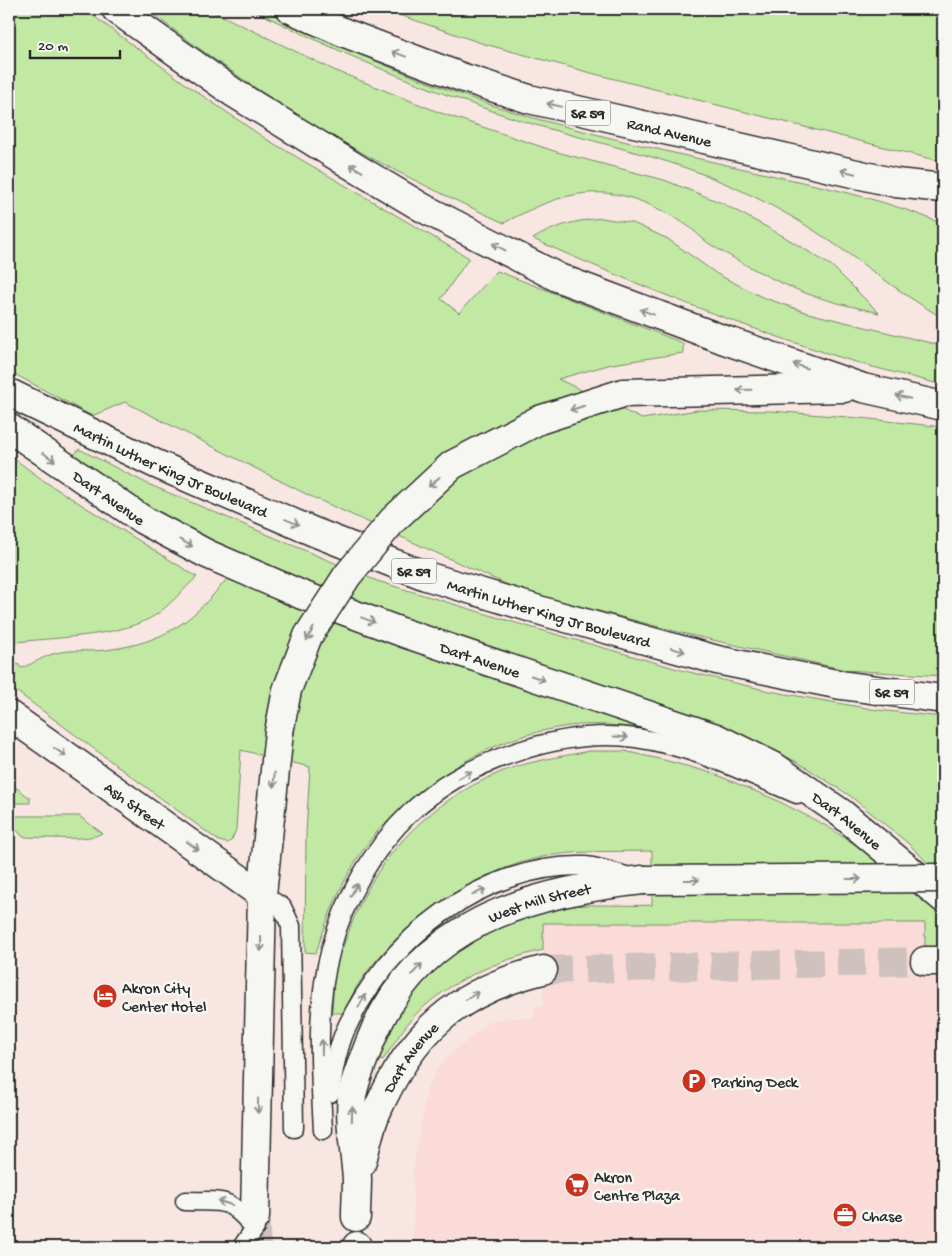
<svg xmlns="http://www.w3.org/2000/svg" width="952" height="1256" font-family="'Gochi Hand',sans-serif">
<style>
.built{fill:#fadbd7}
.green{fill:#c1e9a4;stroke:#768a68}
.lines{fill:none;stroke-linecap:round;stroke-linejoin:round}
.secondary-tunnel{stroke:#cfc1bd;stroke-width:28;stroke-dasharray:28 14;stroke-linecap:butt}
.lane-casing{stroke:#2b2b2b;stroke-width:21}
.secondary-casing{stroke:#2b2b2b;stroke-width:31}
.primary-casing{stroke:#2b2b2b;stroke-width:31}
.lane{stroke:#f6f6f2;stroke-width:18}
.secondary{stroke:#f6f6f2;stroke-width:28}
.primary{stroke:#f6f6f2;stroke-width:28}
.secondary-bridge-casing{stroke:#2b2b2b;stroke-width:31;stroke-linecap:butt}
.primary-bridge-casing{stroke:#2b2b2b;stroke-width:31;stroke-linecap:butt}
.secondary-bridge{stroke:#f6f6f2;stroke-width:28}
.primary-bridge{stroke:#f6f6f2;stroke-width:28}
.oneway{stroke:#90908e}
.labels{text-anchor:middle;stroke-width:5;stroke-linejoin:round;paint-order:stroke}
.shield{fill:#f6f6f2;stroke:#686867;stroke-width:1}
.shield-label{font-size:15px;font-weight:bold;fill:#2b2b2b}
.street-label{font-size:16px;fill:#2b2b2b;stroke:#f6f6f2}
.poi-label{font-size:16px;fill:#2b2b2b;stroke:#f6f6f2;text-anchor:start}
</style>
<rect width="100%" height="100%" fill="#f8e6e2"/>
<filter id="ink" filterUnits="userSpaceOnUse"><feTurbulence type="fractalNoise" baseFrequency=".02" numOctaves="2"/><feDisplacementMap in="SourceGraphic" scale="10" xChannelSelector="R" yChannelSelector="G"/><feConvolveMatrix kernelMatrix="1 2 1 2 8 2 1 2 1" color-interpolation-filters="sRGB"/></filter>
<g filter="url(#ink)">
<!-- built -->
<path class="built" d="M543,923H925V978L942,979L943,998V1247H413V1168L427,1088L437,1070L449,1056L490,1021L508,1018H534V1006H543Z"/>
<!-- green -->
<path class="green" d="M9,9H84L187,85L266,139L469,258L441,299L459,313L497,271L683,343V353L612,364L558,379L642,419L697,410L771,411L860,418L943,427V676L846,670L686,634L519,590L310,496L125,402L92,416L9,371Z
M146,9H208L334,70L441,113L557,152L664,180L722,203L783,236L832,266L879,313C861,308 842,305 824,299C797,292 769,277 744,264C732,257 719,250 708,243C700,237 693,229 685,224C615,180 574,185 504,223C446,196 389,169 334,137C269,100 206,54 146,9Z
M254,9H262C362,58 466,102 575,129C644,147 714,162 784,178C838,190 892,202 943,224V318C895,291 854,255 807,226C780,209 752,195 722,182C653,152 579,140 507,116C419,87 336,51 253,10Z
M382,9H943V162L591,73L481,43Z
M601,218L633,223L668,239L717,274L762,297L808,313L943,346V385C913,377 882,370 852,361C743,328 637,285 533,239C555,225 576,221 601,218Z
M79,449L148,484L377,581L516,623L685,671L769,691L877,710L943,717V878L909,844L849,795L799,763L749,738L507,656L304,583L215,543L151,509L70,460Z
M9,455L47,483L197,577C183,589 170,606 154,616C118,638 51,637 9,643Z
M230,575L666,732C638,728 608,723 579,725C510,731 448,764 399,811C390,820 379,828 372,838C345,872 329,912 316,953L305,952L306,833L310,767L241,750L236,830L231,841L227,843L219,841L9,686V671L18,664L21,668C33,664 44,656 56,653C71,649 90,652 106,650C167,642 193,621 230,575Z
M589,751H624L664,760L712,773L776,800L823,824L870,854L943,910V946L925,948V923H543V950C496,961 453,979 417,1013C404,1026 394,1044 383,1060L375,1056C382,1042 388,1025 398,1012C433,963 483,927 542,911C578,901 616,907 652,905V851C610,852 560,849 520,863C457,883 400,926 361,980C354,990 349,1002 343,1013H332C333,999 333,985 335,971C337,960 342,949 346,939C372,861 424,804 501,772C528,761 560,757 589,751Z
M10,783L30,798V803H9Z
M12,816H79L102,833C89,842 40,837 23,837L13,826Z
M9,1197L13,1218L14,1247H9Z"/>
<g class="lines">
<!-- secondary-tunnel -->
<path class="secondary-tunnel" d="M543,970L925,961
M255,1217L257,1247"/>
<defs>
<path id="lane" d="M262,895L282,907L291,926L294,1128
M330,1093C333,1072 337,1050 345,1031C386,940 482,863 585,866C599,867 615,873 629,877
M323,1130C320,1071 315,1006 331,949C344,899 373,848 411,812C465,761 562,728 636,738C692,746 745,772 797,794
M185,1201C226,1202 226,1196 255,1228L242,1247"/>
<g id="secondary">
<path id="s1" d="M9,715L262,895L255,1217"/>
<path d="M925,961H943"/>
<path id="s2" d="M361,1164C366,1148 369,1129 376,1113C412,1031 457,991 543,970"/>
<path id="s3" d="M356,1217C356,1204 357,1191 357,1179C355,1151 349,1123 352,1096C355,1078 364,1059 370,1042C416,924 528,892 643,880"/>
<path d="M357,1247V1246"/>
</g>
<g id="primary">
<path d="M116,9L234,93L361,171L423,208L559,278L722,339L863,388L943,406"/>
<path id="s4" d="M291,9L345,33L461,77L529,99L896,183L943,188"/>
<path id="s5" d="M9,393L156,464L314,532L426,576L552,614L717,660L841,685L943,699"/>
<path d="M623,393L844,388"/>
<path id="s6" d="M9,428L143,520L207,554L302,595L404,633L716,738L773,766L841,813L943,898"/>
<path d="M262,895L279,732"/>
</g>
</defs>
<!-- lane casing -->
<use href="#lane" class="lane-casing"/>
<!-- secondary casing -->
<use href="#secondary" class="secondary-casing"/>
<!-- primary casing -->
<use href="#primary" class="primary-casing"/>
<!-- lane -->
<use href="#lane" class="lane"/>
<!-- secondary -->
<use href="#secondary" class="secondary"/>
<!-- primary -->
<use href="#primary" class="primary"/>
<defs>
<path id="secondary-bridge" d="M643,880L943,878"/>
<path id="primary-bridge" d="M279,732L287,690L308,636L347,576L393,520L452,465L539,420L623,393"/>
</defs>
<!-- secondary-bridge casing -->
<use href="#secondary-bridge" class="secondary-bridge-casing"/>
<!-- primary-bridge casing -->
<use href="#primary-bridge" class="primary-bridge-casing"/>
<!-- secondary-bridge -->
<use href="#secondary-bridge" class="secondary-bridge"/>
<!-- primary-bridge -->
<use href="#primary-bridge" class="primary-bridge"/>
</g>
<!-- one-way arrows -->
<defs><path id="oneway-shaft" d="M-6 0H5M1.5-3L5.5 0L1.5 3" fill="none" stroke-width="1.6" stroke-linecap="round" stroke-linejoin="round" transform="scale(1.25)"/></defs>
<g class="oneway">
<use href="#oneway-shaft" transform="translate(399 54) rotate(-160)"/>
<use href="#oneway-shaft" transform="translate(554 105) rotate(-166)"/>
<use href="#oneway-shaft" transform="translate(356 168) rotate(-149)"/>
<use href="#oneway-shaft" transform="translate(848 172) rotate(-167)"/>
<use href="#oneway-shaft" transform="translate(499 247) rotate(-152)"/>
<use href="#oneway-shaft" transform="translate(647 312) rotate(-160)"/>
<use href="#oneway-shaft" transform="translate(800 366) rotate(-161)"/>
<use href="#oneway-shaft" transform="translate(744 390) rotate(179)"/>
<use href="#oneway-shaft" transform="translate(903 397) rotate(-167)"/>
<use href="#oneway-shaft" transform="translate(577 408) rotate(162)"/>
<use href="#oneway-shaft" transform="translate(49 457) rotate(35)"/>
<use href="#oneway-shaft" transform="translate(434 482) rotate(138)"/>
<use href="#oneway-shaft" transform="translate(292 522) rotate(23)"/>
<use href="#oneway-shaft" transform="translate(186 543) rotate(28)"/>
<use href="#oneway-shaft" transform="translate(368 620) rotate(20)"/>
<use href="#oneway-shaft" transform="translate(310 634) rotate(119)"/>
<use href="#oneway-shaft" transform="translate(678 650) rotate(15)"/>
<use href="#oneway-shaft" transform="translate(538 678) rotate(19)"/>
<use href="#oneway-shaft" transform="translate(621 737) rotate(3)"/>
<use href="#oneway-shaft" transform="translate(60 752) rotate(35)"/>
<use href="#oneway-shaft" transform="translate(465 775) rotate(-29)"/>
<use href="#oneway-shaft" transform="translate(274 780) rotate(96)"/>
<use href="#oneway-shaft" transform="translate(193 846) rotate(35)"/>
<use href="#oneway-shaft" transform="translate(854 879)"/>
<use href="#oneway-shaft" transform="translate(692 880)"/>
<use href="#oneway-shaft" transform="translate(354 890) rotate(-61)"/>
<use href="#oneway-shaft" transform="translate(479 892) rotate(-27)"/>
<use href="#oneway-shaft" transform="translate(261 944) rotate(91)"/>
<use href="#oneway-shaft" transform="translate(417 969) rotate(-47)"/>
<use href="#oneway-shaft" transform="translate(472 996) rotate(-32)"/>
<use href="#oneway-shaft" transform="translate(362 1001) rotate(-61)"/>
<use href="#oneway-shaft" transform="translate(322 1047) rotate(-89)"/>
<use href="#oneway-shaft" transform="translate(258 1106) rotate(91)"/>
<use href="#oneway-shaft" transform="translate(352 1114) rotate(-89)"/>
<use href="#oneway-shaft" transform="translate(225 1203) rotate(-162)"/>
</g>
</g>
<!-- icons -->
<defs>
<symbol id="hotel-disc" viewBox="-11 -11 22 22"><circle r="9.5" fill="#c8321e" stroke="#f6f6f2"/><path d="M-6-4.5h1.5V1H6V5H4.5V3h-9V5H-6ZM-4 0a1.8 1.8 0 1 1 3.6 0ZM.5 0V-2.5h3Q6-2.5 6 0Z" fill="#fff"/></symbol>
<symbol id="parking-disc" viewBox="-11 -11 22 22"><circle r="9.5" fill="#c8321e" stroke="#f6f6f2"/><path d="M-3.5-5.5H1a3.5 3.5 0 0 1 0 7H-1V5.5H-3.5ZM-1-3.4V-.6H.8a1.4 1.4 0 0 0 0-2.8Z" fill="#fff"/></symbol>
<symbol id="supermarket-disc" viewBox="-11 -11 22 22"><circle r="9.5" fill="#c8321e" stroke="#f6f6f2"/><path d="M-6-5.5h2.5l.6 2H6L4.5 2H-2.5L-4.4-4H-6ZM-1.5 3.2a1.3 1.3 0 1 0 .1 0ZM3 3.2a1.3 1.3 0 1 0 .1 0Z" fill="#fff"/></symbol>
<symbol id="office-disc" viewBox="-11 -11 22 22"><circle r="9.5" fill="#c8321e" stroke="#f6f6f2"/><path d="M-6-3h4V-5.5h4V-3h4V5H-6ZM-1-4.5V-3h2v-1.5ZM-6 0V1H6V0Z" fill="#fff"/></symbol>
</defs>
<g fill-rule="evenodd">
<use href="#hotel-disc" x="91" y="982" width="28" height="28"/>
<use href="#parking-disc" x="680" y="1067" width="28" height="28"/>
<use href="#supermarket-disc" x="563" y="1171" width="28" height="28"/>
<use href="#office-disc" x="831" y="1201" width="28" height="28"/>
</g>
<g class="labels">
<!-- shield labels -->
<g class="shield">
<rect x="565.5" y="100.5" width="45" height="25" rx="4"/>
<rect x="391.5" y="558.5" width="45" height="25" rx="4"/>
<rect x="869.5" y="679.5" width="45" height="25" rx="4"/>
</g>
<g class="shield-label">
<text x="588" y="118">SR 59</text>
<text x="414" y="576">SR 59</text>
<text x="892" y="697">SR 59</text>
</g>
<!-- street labels -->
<g class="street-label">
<text dy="6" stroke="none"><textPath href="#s4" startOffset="399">Rand Avenue</textPath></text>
<text dy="6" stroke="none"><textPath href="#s5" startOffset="179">Martin Luther King Jr Boulevard</textPath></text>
<text dy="6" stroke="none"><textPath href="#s6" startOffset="122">Dart Avenue</textPath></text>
<text dy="6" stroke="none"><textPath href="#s5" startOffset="584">Martin Luther King Jr Boulevard</textPath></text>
<text dy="6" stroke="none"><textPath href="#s6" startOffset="528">Dart Avenue</textPath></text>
<text dy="6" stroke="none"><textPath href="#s1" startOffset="155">Ash Street</textPath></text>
<text dy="6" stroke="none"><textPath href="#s6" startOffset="932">Dart Avenue</textPath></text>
<text dy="6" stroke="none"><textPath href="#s3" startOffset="408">West Mill Street</textPath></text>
<text dy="6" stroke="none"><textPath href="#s2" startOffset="119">Dart Avenue</textPath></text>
</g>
<!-- poi labels -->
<g class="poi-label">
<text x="122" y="993">Akron City<tspan x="122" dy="18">Center Hotel</tspan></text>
<text x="712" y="1087">Parking Deck</text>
<text x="594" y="1182">Akron<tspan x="594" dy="18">Centre Plaza</tspan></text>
<text x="862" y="1221">Chase</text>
</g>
</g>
<!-- margin -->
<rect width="952" height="1256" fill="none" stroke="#f6f6f2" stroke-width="30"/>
<rect x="15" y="15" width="922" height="1226" fill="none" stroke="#2b2b2b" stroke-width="2" filter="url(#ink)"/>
<!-- scale -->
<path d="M30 50v8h90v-8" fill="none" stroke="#2b2b2b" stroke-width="2.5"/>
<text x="38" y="50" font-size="15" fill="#2b2b2b" stroke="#f6f6f2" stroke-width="4" paint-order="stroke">20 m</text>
</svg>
